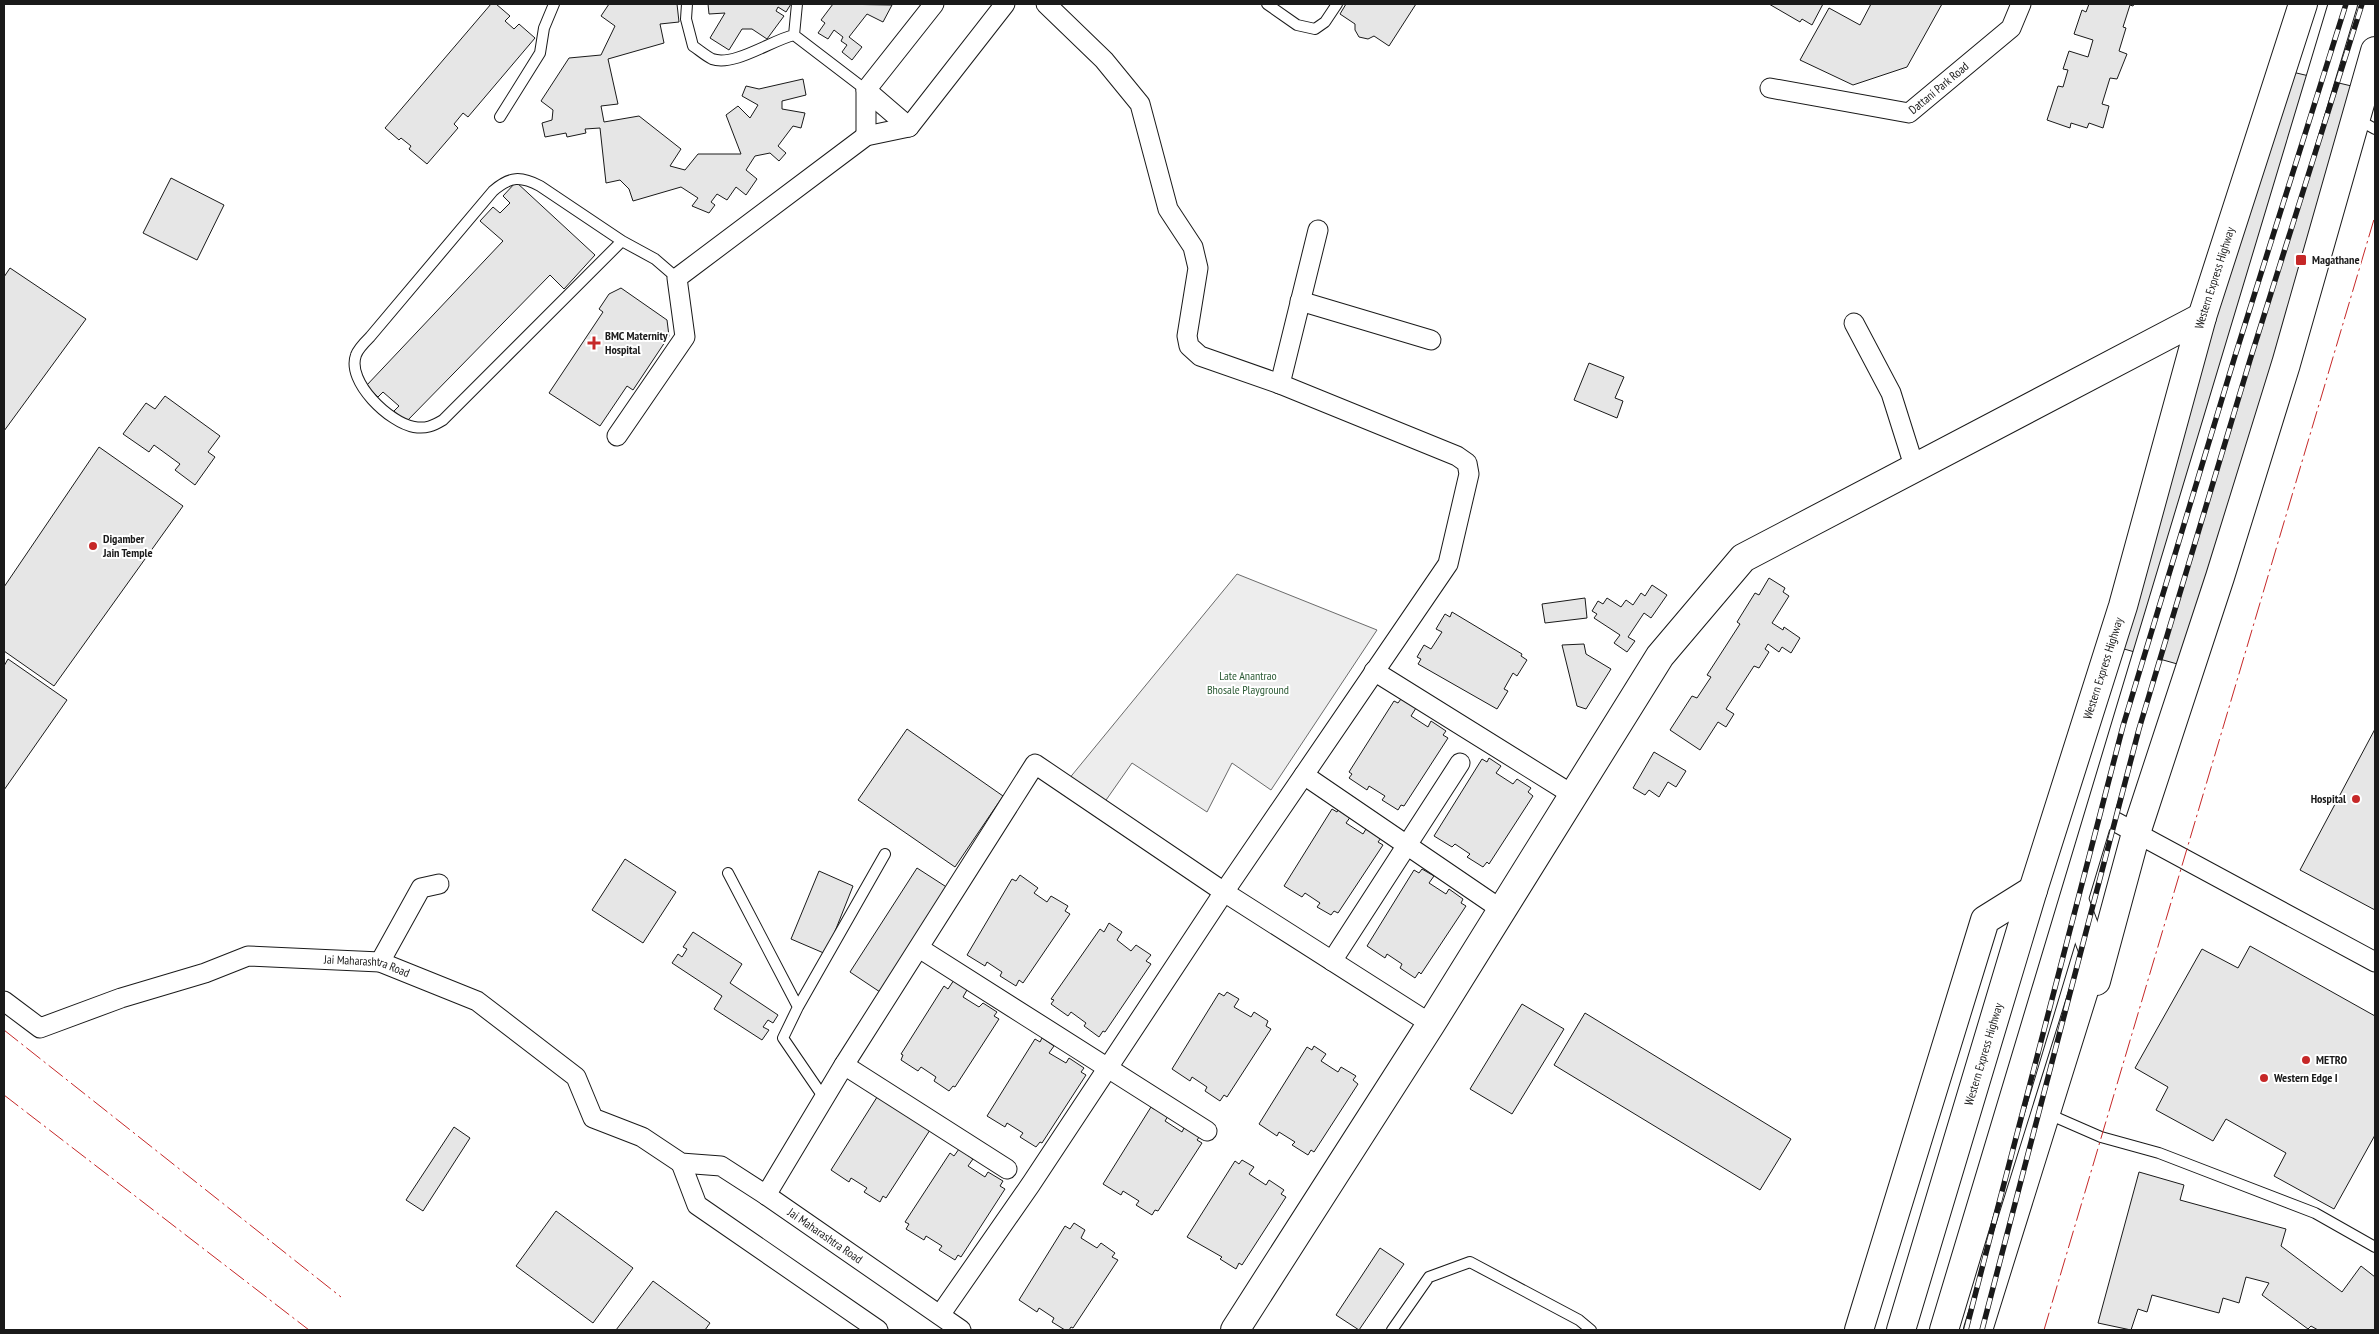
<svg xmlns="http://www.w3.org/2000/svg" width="2379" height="1334" font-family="'PT Sans Narrow',sans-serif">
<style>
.built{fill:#ededed;stroke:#6a6a6a}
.building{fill:#e6e6e6;stroke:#1a1a1a}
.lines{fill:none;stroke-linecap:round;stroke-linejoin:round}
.lane-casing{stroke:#1a1a1a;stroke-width:12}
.street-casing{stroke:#1a1a1a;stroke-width:21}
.secondary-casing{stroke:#1a1a1a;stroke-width:30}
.highway-casing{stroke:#1a1a1a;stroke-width:30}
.lane{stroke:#fff;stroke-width:10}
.street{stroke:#fff;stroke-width:19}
.secondary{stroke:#fff;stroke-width:28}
.highway{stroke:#fff;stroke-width:28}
.rail-casing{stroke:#1a1a1a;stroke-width:5.5}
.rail{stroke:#fff;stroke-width:4;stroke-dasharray:11;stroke-linecap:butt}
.power{stroke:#c62828;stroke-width:1;stroke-dasharray:18 4 2.5 4;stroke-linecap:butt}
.poi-dot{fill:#c62828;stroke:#fff;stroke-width:2}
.labels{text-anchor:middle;stroke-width:4;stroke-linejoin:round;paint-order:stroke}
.street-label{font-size:12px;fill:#1a1a1a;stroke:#fff}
.poi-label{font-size:12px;font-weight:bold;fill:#1a1a1a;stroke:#fff;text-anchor:start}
.park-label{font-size:12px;fill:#2b5a34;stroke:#fff}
</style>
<rect width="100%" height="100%" fill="#fff"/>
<!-- built -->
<path class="built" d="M1237,574L1377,630L1271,790L1232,763L1207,812L1132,763L1104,803L1068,780Z"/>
<!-- building -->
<path class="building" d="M491,4H496L510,16L505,21L514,29L519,24L535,38L468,117L463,113L454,124L458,128L427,164L409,149L411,146L401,138L399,140L385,128Z
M609,4H677L679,22L660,24L664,43L608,59L618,104L601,106L604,122L639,116L681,149L670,166L685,170L698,154H741L726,115L738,106L750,118L758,105L742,96L746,86L759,89L803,79L806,95L782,101V109L805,113L801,128L793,126L778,146L786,153L779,161L770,153L755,156L746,170L757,179L746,195L736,187L727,200L717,194L711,202L715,205L709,213L692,206L698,198L681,187L633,201L629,189L620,180L606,183L600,128L585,129L586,133L567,137L566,133L545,137L542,123L552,120L553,110L541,101L569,58L601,55L615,26L601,16Z
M708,4H791L786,12L778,7L776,11L784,16L767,39L752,29H742L729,50L710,38L725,13L709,14Z
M833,4L892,5L883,22L867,14L849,37L862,47L852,60L842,52L847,45L841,41L843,37L834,30L828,39L818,33L825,23L821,20Z
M1346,4H1416L1389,46L1374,36L1368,39L1359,37L1355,30V24L1340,14Z
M1769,4H1823L1812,25L1802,19L1800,22Z
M1871,4H1942L1907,67L1853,85L1800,60L1829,8L1860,25Z
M2089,4H2134L2133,6L2130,5L2123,27L2126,28L2119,51L2127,54L2117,79L2110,78L2102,104L2109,106L2103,128L2089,123L2087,128L2071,123L2070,128L2047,120L2058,86L2063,87L2068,70L2063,69L2069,51L2088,57L2093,40L2074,34L2082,10L2086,12Z
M2288,71L2360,88L2188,667L2117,647Z
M171,178L224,205L197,260L143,233Z
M516,182L595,255L564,289L550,275L406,422L394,411L399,406L383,392L378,397L366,386L503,241L480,221L493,207L500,213L510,203L503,196Z
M10,268L86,319L4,431V277Z
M621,288L667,320L669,336L633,390L627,386L600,426L549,393L603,312L599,309L609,294Z
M1589,363L1624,377L1615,398L1623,401L1617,418L1574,400Z
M165,396L220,436L208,452L215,457L195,485L175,470L180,464L154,445L149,452L123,434L146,403L155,409Z
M99,447L183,506L54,686L4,651V587Z
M1769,578L1785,588L1783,592L1789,596L1772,623L1783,630L1784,627L1800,638L1791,653L1782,647L1779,652L1768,644L1765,649L1769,652L1759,668L1754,666L1726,709L1734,714L1726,727L1718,722L1700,750L1670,730L1692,696L1697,698L1711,677L1707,675L1740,624L1737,622L1755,593L1759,595Z
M1652,585L1667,595L1651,618L1644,613L1628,637L1635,641L1627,652L1614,643L1620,635L1594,618L1597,614L1592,611L1598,601L1603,604L1607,598L1621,607L1626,600L1633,605L1641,593L1645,596Z
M1585,598L1587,618L1545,623L1542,604Z
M1452,612L1522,654L1521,656L1527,660L1517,676L1513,673L1504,689L1508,691L1497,709L1418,664L1421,659L1417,657L1424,645L1431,649L1442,632L1436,629L1445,614L1450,617Z
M1584,644L1586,654L1611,669L1586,709L1577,706L1562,645Z
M8,659L67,700L4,790V666Z
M1401,699L1416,708L1411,716L1428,727L1431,721L1446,731L1443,735L1448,738L1404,806L1401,805L1398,810L1382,800L1385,796L1369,786L1367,790L1349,778L1352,774L1349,772L1394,701L1398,703Z
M907,729L1003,796L955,867L858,800Z
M2375,729V910L2300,870Z
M1654,752L1686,771L1676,787L1668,782L1659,797L1649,790L1645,795L1633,788Z
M1489,758L1501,766L1496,773L1513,784L1517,779L1531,788L1528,792L1533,796L1489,864L1487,862L1483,867L1467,857L1470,854L1455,844L1452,847L1434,836L1482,759L1487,762Z
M1339,808L1351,816L1346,823L1363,834L1366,829L1381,838L1378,842L1383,845L1338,913L1334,911L1331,915L1317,907L1320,903L1305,893L1302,897L1284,886L1332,809L1337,812Z
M625,859L676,892L643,943L592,910Z
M917,868L948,888L880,992L850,972Z
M1422,869L1434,876L1429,883L1446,894L1449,889L1463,899L1461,903L1466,906L1421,974L1419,972L1415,978L1400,968L1402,964L1387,954L1385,958L1367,946L1414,870L1419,873Z
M819,871L853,886L826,954L791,939Z
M1020,875L1038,888L1034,893L1047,902L1051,896L1068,906L1065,911L1070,914L1023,983L1019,980L1016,986L1000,976L1002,972L987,962L985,966L967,955L1012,879L1016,881Z
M1109,923L1122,932L1117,940L1131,951L1136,945L1151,955L1146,961L1151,964L1105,1032L1103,1031L1099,1037L1084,1026L1086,1023L1071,1012L1068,1016L1051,1004L1054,1000L1051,999L1100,929L1104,932Z
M693,932L742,964L730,983L778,1015L773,1023L768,1020L763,1027L769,1030L762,1040L714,1009L722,996L672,963L678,954L682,957L687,949L683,947Z
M2250,946L2375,1016V1135L2334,1209L2274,1176L2286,1153L2226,1119L2213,1141L2156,1110L2168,1087L2135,1068L2202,949L2238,968Z
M954,980L967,990L963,997L979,1007L983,1003L997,1012L994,1016L999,1019L955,1087L953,1086L949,1091L934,1081L936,1077L921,1067L918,1071L901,1060L903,1055L901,1054L944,986L948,989Z
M1227,992L1239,999L1234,1007L1251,1017L1254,1012L1268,1021L1266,1026L1271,1029L1227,1097L1224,1095L1220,1101L1205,1091L1207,1087L1192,1077L1190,1081L1172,1069L1219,993L1224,996Z
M1522,1004L1564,1029L1512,1114L1470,1089Z
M1585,1013L1791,1139L1760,1190L1554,1065Z
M1042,1038L1054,1046L1049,1053L1066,1063L1069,1058L1084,1068L1081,1072L1086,1075L1042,1143L1040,1142L1036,1147L1020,1137L1023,1133L1007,1123L1005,1127L987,1116L1035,1039L1040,1042Z
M1314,1046L1326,1054L1321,1061L1338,1072L1341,1067L1356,1076L1353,1080L1358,1084L1314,1152L1311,1150L1308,1155L1292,1145L1295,1142L1279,1132L1277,1136L1259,1124L1307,1047L1312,1050Z
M879,1094L930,1130L886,1198L883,1196L880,1202L864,1192L867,1188L851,1178L849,1182L831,1170Z
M1157,1105L1170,1113L1165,1121L1182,1132L1185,1126L1200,1136L1197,1140L1202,1143L1158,1211L1155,1210L1152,1215L1136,1205L1139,1201L1123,1191L1121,1195L1103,1184L1151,1107L1154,1109Z
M454,1127L470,1138L423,1211L406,1200Z
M959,1149L973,1159L968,1166L985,1177L988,1172L1003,1181L1000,1186L1005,1189L961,1257L958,1255L955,1260L939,1250L942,1246L926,1236L924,1240L906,1229L909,1224L905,1222L950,1153L954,1156Z
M1242,1160L1254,1167L1249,1174L1266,1185L1269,1180L1284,1190L1281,1194L1286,1197L1242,1265L1239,1263L1236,1269L1220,1259L1222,1257L1187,1237L1235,1161L1239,1164Z
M2139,1172L2184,1185L2180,1200L2286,1229L2281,1246L2342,1292L2361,1266L2375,1277V1330H2318L2311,1326L2308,1329L2262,1295L2269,1283L2246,1277L2239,1303L2223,1298L2219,1313L2152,1295L2147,1312L2138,1309L2131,1330L2098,1323Z
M556,1211L633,1268L593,1323L516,1266Z
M1074,1223L1085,1230L1081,1238L1097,1248L1101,1243L1115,1253L1112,1257L1118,1260L1073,1328L1071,1327L1069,1330H1065L1052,1322L1054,1318L1039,1308L1037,1312L1019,1300L1065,1226L1070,1229Z
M1380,1248L1404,1264L1359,1330L1336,1315Z
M653,1281L710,1323L705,1330H616Z"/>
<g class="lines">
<defs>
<path id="lane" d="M687,4L686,19L693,46C699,50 706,56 712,59C734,67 772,40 794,35
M1267,4L1297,25L1315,29L1325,22L1337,4
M794,35L866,90
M794,35L797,4
M500,117L540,53L544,28L554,4
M2357,119L2375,129
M622,241L443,420C433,426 426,429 414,427C390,423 346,382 356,355C358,349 365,342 370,337L493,191C510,176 521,176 540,186L622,241L655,259L677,278
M728,873L798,1007L783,1038L824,1098
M798,1007L885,854
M2046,1113L2101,1137L2159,1153L2315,1213L2375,1247
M1392,1330L1429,1277L1470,1262L1579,1320L1591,1330"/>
<g id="street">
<path id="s1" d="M1770,88L1909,113L2011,28L2021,4"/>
<path d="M866,90L909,127"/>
<path d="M866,136V90L934,4"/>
<path d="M1300,301L1431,340"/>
<path d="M1854,323L1891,393L1915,469"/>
<path d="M1280,384L1318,230"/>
<path d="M617,436L685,337L677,278L866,136L909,127L1005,4"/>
<path d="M1374,671L1573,795"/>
<path d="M1304,775L1502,910"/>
<path d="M2101,814L2375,962"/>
<path d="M919,948L1207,1131"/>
<path d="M1332,961L1460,763"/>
<path d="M380,962L421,888L439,884"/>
<path id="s2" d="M4,1001L40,1028L121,998L205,973L248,956L380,962L477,1001L576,1077L593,1118L642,1137L681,1163L721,1166L766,1195L961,1330"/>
<path d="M844,1065L1007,1169"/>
<path d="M681,1163L697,1205L878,1330"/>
<path d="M766,1195L844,1065L1035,764L1224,892L1431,1024"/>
<path d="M940,1315L1031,1184L1224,892L1448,564L1469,474L1467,463L1457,456L1280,384L1200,356L1189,346L1187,336L1198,268L1193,247L1168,209L1140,104L1104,60L1046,4"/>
</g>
<path id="secondary" d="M2096,981L2136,833L2220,577L2286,364L2375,51
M1235,1330L1431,1024L1660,656L1743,558L2202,317"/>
<g id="highway">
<path d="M1859,1330L1985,920L2033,890"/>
<path id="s3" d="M1901,1330L2033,890L2123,606L2202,317L2303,4"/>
<path d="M1944,1330L2343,4"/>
<path d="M1978,1330L2095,955L2074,900"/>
</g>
</defs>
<!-- lane casing -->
<use href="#lane" class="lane-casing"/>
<!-- street casing -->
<use href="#street" class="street-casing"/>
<!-- secondary casing -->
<use href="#secondary" class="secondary-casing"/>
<!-- highway casing -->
<use href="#highway" class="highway-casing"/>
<!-- lane -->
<use href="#lane" class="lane"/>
<!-- street -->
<use href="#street" class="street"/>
<!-- secondary -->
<use href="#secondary" class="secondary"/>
<!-- highway -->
<use href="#highway" class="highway"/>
<defs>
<path id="rail" d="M1966,1330L2123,726L2235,356L2346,4
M1982,1330L2139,729L2250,360L2362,4"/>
</defs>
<!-- rail casing -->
<use href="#rail" class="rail-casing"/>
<!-- rail -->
<use href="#rail" class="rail"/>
<!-- power -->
<path class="power" d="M4,1030L341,1297
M4,1095L309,1330
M2044,1330L2375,216"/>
</g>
<!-- markers -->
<g class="poi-dot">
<rect x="2295" y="254" width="12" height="12" rx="2.5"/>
<path d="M591.5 335.5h5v5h5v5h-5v5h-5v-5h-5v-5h5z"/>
<circle cx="93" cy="546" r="5"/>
<circle cx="2356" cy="799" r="5"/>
<circle cx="2306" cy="1060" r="5"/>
<circle cx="2264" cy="1078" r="5"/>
</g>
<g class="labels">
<!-- street labels -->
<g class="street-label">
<text dy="4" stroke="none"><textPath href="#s1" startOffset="180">Dattani Park Road</textPath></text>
<text dy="4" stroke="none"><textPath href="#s3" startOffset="1098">Western Express Highway</textPath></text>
<text dy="4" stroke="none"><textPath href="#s3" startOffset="692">Western Express Highway</textPath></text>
<text dy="4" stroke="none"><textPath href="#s2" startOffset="385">Jai Maharashtra Road</textPath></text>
<text dy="4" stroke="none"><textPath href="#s3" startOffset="288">Western Express Highway</textPath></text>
<text dy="4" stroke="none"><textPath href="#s2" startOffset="936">Jai Maharashtra Road</textPath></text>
</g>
<!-- poi labels -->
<g class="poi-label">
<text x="2312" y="264">Magathane</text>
<text x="605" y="340">BMC Maternity<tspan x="605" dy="14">Hospital</tspan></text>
<text x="103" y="543">Digamber<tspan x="103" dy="14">Jain Temple</tspan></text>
<text x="2346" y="803" text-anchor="end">Hospital</text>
<text x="2316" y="1064">METRO</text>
<text x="2274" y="1082">Western Edge I</text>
</g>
<!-- park labels -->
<g class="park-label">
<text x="1248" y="680">Late Anantrao<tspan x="1248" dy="14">Bhosale Playground</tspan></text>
</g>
</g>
<!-- border -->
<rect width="2379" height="1334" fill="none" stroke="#1a1a1a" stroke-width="10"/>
</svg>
